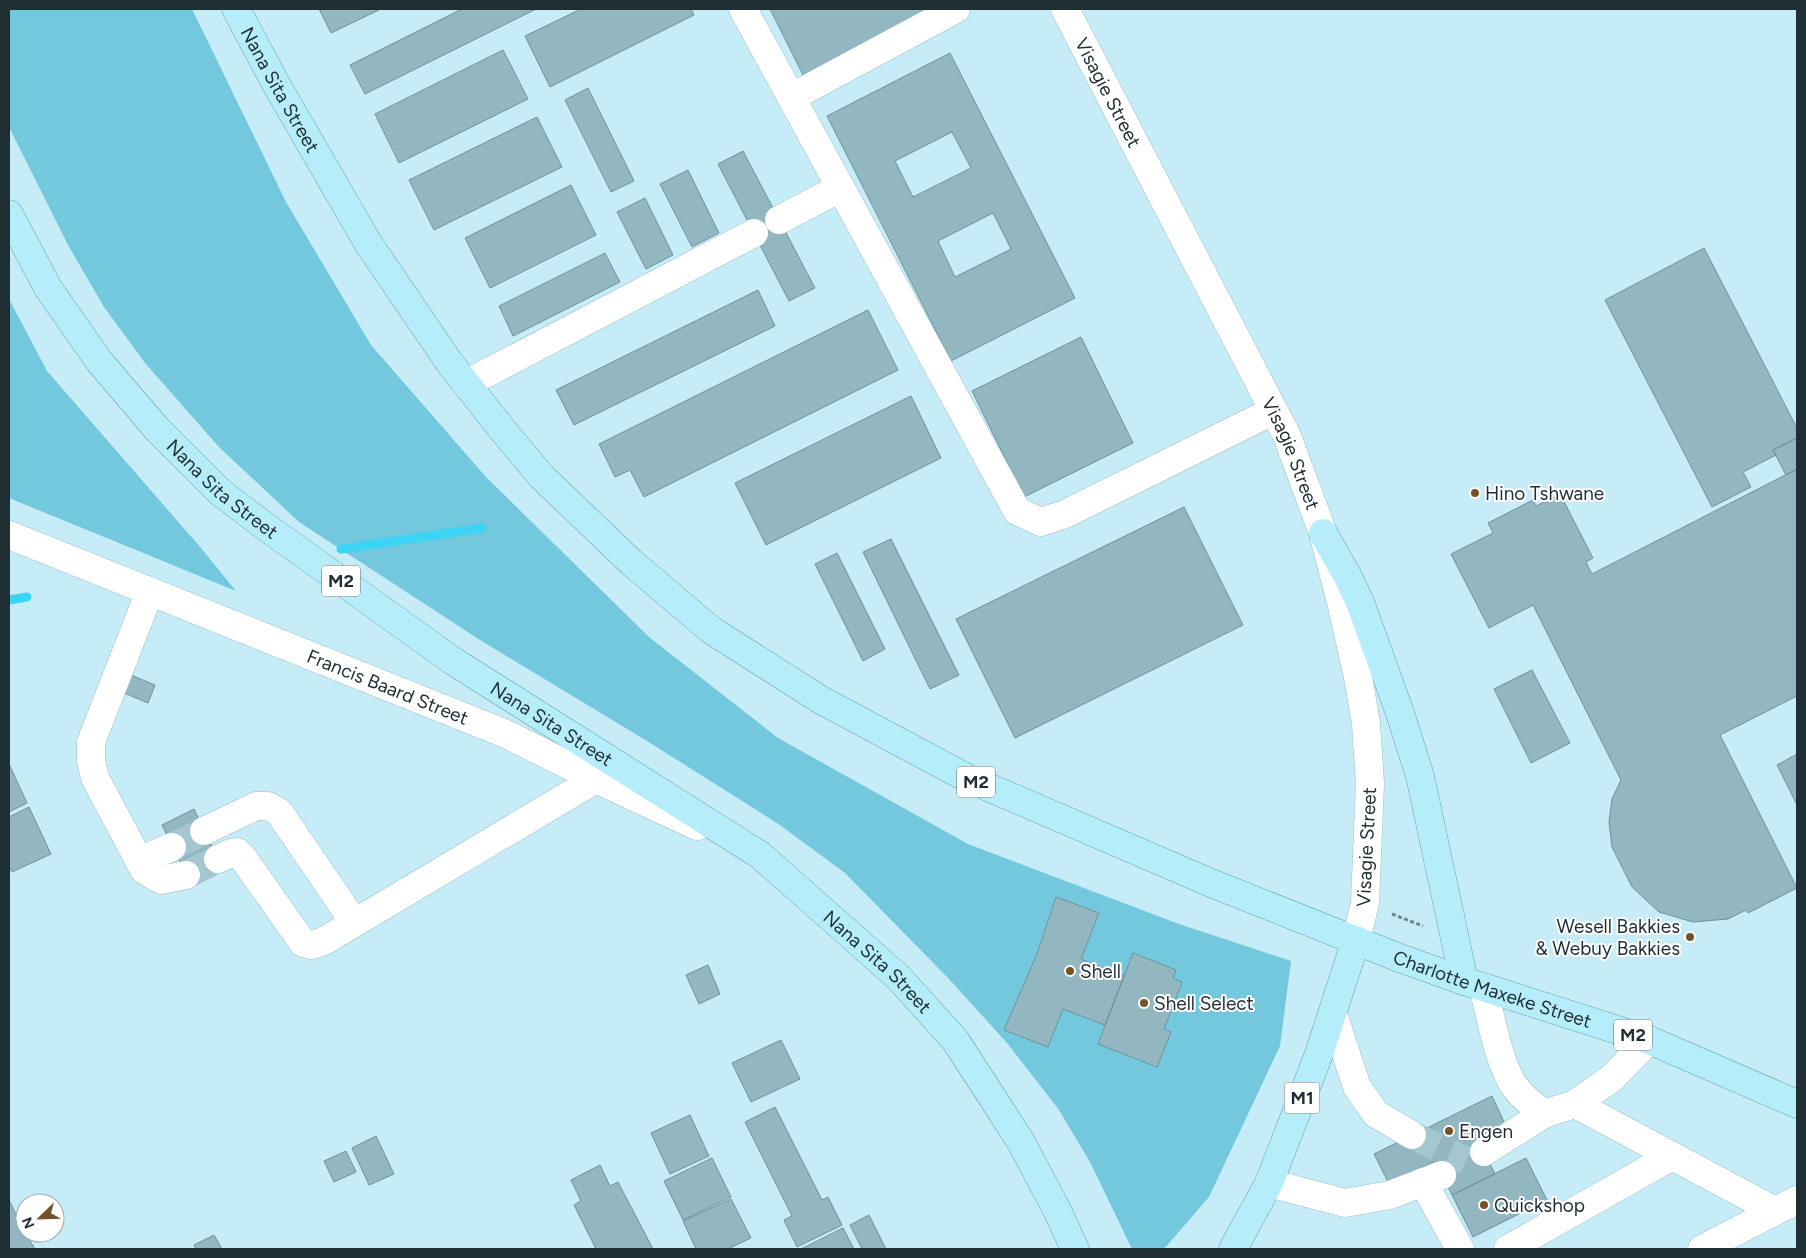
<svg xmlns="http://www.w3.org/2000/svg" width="1806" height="1258" font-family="Figtree,sans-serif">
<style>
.green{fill:#74c8de}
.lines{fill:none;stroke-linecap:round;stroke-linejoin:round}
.stream{stroke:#3cd4f5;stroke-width:9}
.building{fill:#92b7c1;stroke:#6e929b;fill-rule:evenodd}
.minor-tunnel{stroke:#a4c6d0;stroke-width:28;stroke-dasharray:28 14;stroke-linecap:butt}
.minor-casing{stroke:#9ac0ca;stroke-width:29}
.major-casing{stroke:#62a2b3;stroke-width:29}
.path{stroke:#6c878e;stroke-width:3;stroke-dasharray:4 2.5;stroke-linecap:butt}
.minor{stroke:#fff;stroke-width:28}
.major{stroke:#b6edfb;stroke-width:28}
.poi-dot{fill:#76522b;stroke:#fff;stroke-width:2}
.labels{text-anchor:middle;stroke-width:4;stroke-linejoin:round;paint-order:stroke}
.shield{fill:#fff;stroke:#626d70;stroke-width:1}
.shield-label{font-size:18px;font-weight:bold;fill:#1f2e32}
.street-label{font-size:19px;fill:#1f2e32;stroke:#fff}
.poi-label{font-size:19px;fill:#1f2e32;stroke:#fff;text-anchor:start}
</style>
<rect width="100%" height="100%" fill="#c5ecf7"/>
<!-- green -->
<path class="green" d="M9,9H192L286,202L371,345L486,477L649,637L778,738L968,844L1179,924L1291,961L1280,1046L1209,1197L1164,1249H1132L1090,1162L1059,1110L1007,1043L950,980L845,873L777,823L647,741L480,640L299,522L219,447L145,363L104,307L68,245L9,127Z
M9,299L47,371L201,548L236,591L9,498Z"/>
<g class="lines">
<!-- stream -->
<path class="stream" d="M341,549L482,528
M9,600L27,597"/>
</g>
<!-- building -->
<path class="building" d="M319,9H381L331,33Z
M462,9H536L365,94L350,65Z
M581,9H691L694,15L550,87L525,36Z
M770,9H923L926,14L803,75Z
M503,50L528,99L399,163L375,114Z
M950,53L1075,298L951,361L827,116ZM952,132L971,168L913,197L895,161ZM993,213L1011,249L955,277L938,241Z
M588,88L634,181L611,192L565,100Z
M537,117L562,167L434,230L409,180Z
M743,151L815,288L789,301L718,164Z
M688,170L719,233L692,247L660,184Z
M571,185L596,235L490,288L465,238Z
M645,198L673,255L646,269L617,212Z
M1704,248L1797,428V438L1773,450L1776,455L1743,472L1751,487L1712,507L1605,300Z
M605,253L620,282L513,336L499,306Z
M758,290L775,326L574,425L556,390Z
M868,310L898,370L644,497L630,470L615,477L599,444Z
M1081,337L1133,443L1024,497L972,391Z
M911,396L941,458L766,545L735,483Z
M1797,438V469L1786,475L1773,450Z
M1797,469V696L1720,735L1797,888L1748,913L1746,910L1728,919L1693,922L1659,912L1632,887L1612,847L1609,822L1612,799L1621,780L1533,605L1489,628L1451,554L1493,533L1488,523L1533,500L1536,506L1560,494L1593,558L1586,562L1592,574Z
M1184,507L1243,625L1015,738L956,619Z
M891,539L959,675L930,689L863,552Z
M837,553L885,649L863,661L815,564Z
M1532,670L1570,743L1531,763L1494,689Z
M131,675L155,685L148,703L124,693Z
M1797,754V805L1777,765Z
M9,764L27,803L9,812Z
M29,807L51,854L12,872L9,865V817Z
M194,809L221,865L189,881L162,825Z
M1056,897L1099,913L1081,959L1124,976L1105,1025L1063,1009L1048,1047L1004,1030L1037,954Z
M1133,953L1176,970L1173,978L1182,982L1164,1029L1171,1032L1157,1067L1098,1044Z
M708,965L720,994L699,1004L686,975Z
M781,1040L800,1079L751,1102L732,1063Z
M1492,1096L1506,1126L1478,1140L1495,1174L1452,1195L1435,1161L1389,1184L1374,1154Z
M775,1107L822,1200L828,1197L842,1225L797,1247L784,1220L792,1216L745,1122Z
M690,1115L709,1156L670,1174L651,1133Z
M376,1136L394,1174L369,1185L352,1148Z
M346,1151L356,1172L334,1182L324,1161Z
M712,1158L731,1197L683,1220L664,1181Z
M1526,1158L1547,1200L1473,1237L1452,1195Z
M600,1165L610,1186L618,1182L653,1249H596L574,1205L581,1201L571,1180Z
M731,1199L751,1238L728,1249H696L683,1221Z
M9,1200L25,1233L35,1249H9Z
M869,1215L886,1249H862L850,1225Z
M843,1228L854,1249H801Z
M214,1235L222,1249H196L194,1245Z"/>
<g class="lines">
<!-- minor-tunnel -->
<path class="minor-tunnel" d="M172,847L204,831
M186,875L218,859
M1412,1135L1466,1161"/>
<defs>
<g id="minor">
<path d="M743,9L1017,511L1041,522L1065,514L1273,411"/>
<path id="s1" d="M1065,9L1287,436L1323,533L1342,606L1359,682L1366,724L1370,783L1365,903L1356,940"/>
<path d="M792,97L956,9"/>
<path d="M779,220L840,188"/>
<path d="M466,384L754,233"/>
<path id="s2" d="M9,535L506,734L596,779L697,826"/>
<path d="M150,591L91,742V761L95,778L144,870L161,880L186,875"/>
<path d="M204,831L256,806H268L279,812L354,922"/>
<path d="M218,859L231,853L237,852L243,858L303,943L312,945L324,941L596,779"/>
<path d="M139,861L172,847"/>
<path d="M1483,987C1491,1016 1498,1063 1515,1087C1523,1098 1534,1106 1544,1114L1575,1104L1612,1078L1649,1040"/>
<path d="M1333,1014L1357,1087L1376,1114L1412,1135"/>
<path d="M1575,1104L1775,1211"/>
<path d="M1484,1152L1544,1114"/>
<path d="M1423,1182L1460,1249"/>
<path d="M1269,1183L1345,1203L1390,1195L1442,1175"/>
<path d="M1508,1249L1672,1156"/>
<path d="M1702,1249L1797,1200"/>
</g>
<g id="major">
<path id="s3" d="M236,9L276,84L368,243L449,362L501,428L541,476L631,562L711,630L821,700L967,778L1211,883L1397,957L1464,981L1649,1040L1797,1104"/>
<path id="s4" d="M9,214L48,288L99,361L157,429L220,492L266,527L453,661L760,855L898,977L955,1040L992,1097L1021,1142L1058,1212L1075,1249"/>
<path d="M1323,533L1347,575L1360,602L1400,713L1420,776L1464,981"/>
<path d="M1233,1249L1269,1183L1319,1054L1356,940"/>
</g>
</defs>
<!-- minor casing -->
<use href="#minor" class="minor-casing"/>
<!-- major casing -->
<use href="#major" class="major-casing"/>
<!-- path -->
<path class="path" d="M1392,914L1423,926"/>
<!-- minor -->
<use href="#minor" class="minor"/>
<!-- major -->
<use href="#major" class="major"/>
</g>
<!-- markers -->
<g class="poi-dot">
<circle cx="1475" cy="493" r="5"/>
<circle cx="1690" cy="937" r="5"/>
<circle cx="1070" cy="971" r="5"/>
<circle cx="1144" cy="1003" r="5"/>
<circle cx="1449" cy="1131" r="5"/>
<circle cx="1484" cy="1205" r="5"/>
</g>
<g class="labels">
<!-- shield labels -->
<g class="shield">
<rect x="322" y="565.5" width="38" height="31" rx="4"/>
<rect x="957" y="766.5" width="38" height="31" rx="4"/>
<rect x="1614" y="1019.5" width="38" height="31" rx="4"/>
<rect x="1284.5" y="1082.5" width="35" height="31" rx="4"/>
</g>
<g class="shield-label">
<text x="341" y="587">M2</text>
<text x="976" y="788">M2</text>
<text x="1633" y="1041">M2</text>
<text x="1302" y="1104">M1</text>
</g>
<!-- street labels -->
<g class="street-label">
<text dy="7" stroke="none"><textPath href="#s3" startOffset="92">Nana Sita Street</textPath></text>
<text dy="7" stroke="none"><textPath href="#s1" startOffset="94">Visagie Street</textPath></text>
<text dy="7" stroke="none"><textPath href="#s1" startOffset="499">Visagie Street</textPath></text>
<text dy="7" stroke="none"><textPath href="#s4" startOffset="351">Nana Sita Street</textPath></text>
<text dy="7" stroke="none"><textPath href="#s2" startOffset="408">Francis Baard Street</textPath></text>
<text dy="7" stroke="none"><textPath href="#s4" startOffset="756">Nana Sita Street</textPath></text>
<text transform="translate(1366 847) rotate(-87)" y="7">Visagie Street</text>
<text dy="7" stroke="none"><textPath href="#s4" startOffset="1161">Nana Sita Street</textPath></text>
<text dy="7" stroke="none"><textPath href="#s3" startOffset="1651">Charlotte Maxeke Street</textPath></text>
</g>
<!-- poi labels -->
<g class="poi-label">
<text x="1485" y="500">Hino Tshwane</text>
<text x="1680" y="933" text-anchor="end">Wesell Bakkies<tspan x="1680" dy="22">&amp; Webuy Bakkies</tspan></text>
<text x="1080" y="978">Shell</text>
<text x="1154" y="1010">Shell Select</text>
<text x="1459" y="1138">Engen</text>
<text x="1494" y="1212">Quickshop</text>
</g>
</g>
<!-- border -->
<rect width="1806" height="1258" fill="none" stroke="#1f2e32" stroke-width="20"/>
<!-- north arrow -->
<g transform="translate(40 1218) rotate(247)"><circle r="24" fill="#ffffff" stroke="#a5abad"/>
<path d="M0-4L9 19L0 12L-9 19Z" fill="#76522b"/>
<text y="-8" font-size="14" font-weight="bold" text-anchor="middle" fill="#1f2e32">N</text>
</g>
</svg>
